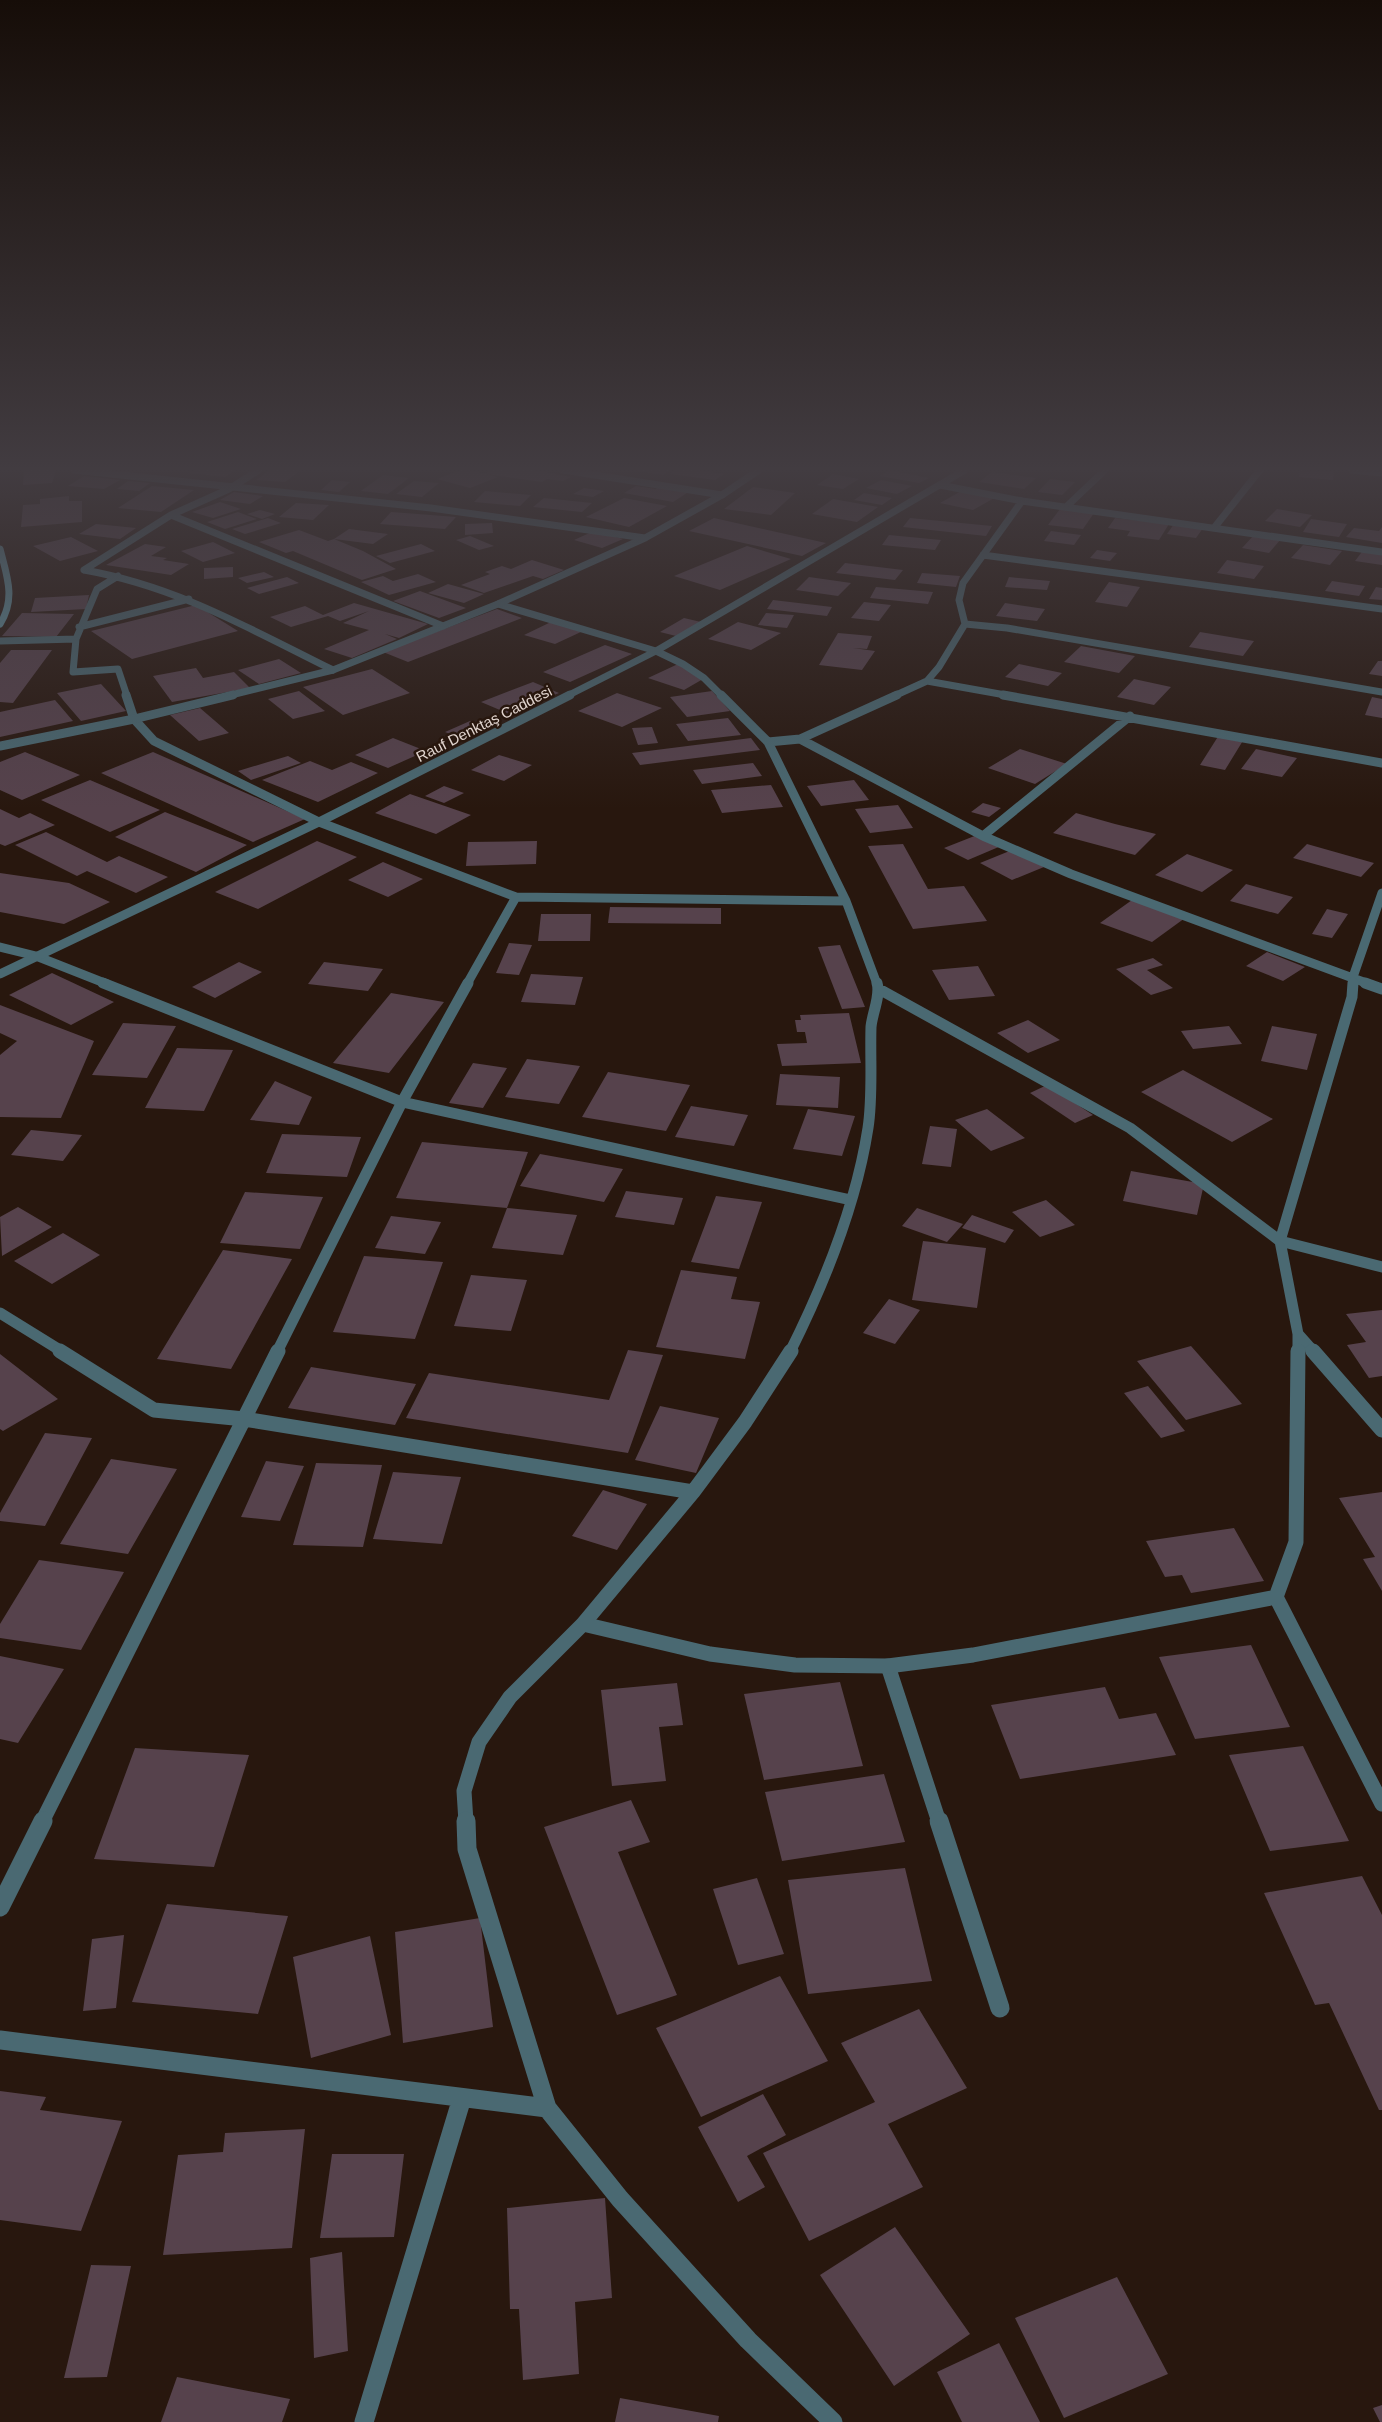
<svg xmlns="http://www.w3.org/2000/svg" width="1382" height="2422" font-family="Helvetica,sans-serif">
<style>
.building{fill:#56424c}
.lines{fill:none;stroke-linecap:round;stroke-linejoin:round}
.service-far1{stroke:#4a6972;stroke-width:15}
.service{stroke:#4a6972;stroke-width:19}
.minor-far4{stroke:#4a6972;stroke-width:7}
.minor-far3{stroke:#4a6972;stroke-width:9}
.minor-far2{stroke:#4a6972;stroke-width:11}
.minor-far1{stroke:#4a6972;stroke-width:15}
.minor{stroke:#4a6972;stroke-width:19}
.tertiary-far1{stroke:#4a6972;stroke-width:7}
.tertiary{stroke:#4a6972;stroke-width:9}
.secondary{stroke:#6296a4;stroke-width:7}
.labels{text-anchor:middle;stroke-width:5;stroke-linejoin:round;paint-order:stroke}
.far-street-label{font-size:15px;fill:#e2d6d0;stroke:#28170e}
</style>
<rect width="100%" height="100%" fill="#28170e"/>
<!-- building -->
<path class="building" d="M24,470H56L52,483L23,485Z
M194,470H236L225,477L189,473Z
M270,470H301L285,482L256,480Z
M461,470H469L498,477L470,488L437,479Z
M490,470H534L571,477L563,481L547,479L542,482L485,474Z
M633,470H670L663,475Z
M676,470H699L724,474L715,480L670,474Z
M889,470L929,478L919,483L880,476Z
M1300,470L1334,471L1333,480L1299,477Z
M992,472L1036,478L1024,489L979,482Z
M833,474L859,479L843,489L817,485Z
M383,475L409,478L388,494L361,491Z
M84,476L120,480L104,489L68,486Z
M1050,479L1075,482L1062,495L1038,492Z
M332,480L350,482L339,492L321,490Z
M881,480L912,486L897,494L866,488Z
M128,481L150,483L139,491L117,489Z
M414,481L439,483L422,497L396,494Z
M152,486L194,490L161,512L118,508Z
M636,486L656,489L659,486L690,491L673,502L624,493Z
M753,487L795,493L771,515L724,509Z
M584,488L604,491L593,497L573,494Z
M963,490L996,497L973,510L940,503Z
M485,491L531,495L520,506L474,502Z
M234,492L263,496L250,504L220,500Z
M864,493L892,498L882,505L854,500Z
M69,496V501H82V522L21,527L23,505L40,504V499Z
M544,498L592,503L582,512L533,507Z
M624,498L667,506L629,527L586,517Z
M833,499L878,507L857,522L812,514Z
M220,502L241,509L213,518L192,512Z
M296,503L329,505L313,520L279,517Z
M1060,509L1094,513L1083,529L1048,525Z
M1277,509L1312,515L1300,527L1265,521Z
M260,510L275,514L262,519L247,514Z
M238,512L257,519L225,529L207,522Z
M391,512L418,514L456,517L445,529L380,524Z
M268,518L281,523L245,534L232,529Z
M714,518L826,543L802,556L689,531Z
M910,518L992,526L986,536L903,527Z
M1115,518L1169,524L1159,540L1127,536L1130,531L1108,528Z
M1311,519L1347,524L1339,537L1303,532Z
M492,523L493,533L465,535V524Z
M96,524L136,528L120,539L79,534Z
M1174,524L1203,528L1196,538L1167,534Z
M1382,527V543L1346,537L1354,528L1379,531Z
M349,529L388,534L373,544L334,539Z
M299,530L328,541L334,539L363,551L396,569L362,580L293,551L286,553L259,542Z
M594,531L623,539L602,548L574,540Z
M1051,531L1081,535L1074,545L1044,541Z
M889,535L941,540L935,550L882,545Z
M1254,535L1281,539L1269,553L1242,548Z
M470,536L494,546L479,550L456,540Z
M71,537L98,551L60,561L33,546Z
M213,542L235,553L203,562L181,551Z
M145,544L166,547L151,556L167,558L163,560L189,564L171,575L106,565Z
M421,544L435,551L390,563L376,556Z
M1303,545L1342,551L1330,565L1291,558Z
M747,546L791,559L720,590L674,576Z
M1364,549L1382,553V565L1355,561Z
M1097,550L1117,553L1110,561L1090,558Z
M532,560L564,570L543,579L533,576L484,593L461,585L490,574L485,572L502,566L511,569Z
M1227,560L1264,566L1254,579L1217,573Z
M845,563L903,570L895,580L836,573Z
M233,567V577L204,579V568Z
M264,572L274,577L247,583L238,578Z
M922,573L960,576L956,587L917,583Z
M418,574L436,582L389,595L361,582L383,576L393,581Z
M287,577L299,583L259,594L247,588Z
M809,577L851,583L838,596L796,590Z
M1009,577L1050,581L1047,590L1005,587Z
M1332,581L1365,586L1359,596L1325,591Z
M1109,582L1140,587L1127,607L1095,602Z
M448,584L484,594L464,603L428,593Z
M876,587L933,592L928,604L870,598Z
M1376,587L1382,588V600L1369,599Z
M420,591L466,608L439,618L393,601Z
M89,595L86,609L31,612L35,598Z
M773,600L832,607L827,616L767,609Z
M864,602L891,605L879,621L851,618Z
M354,603L428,624L399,638L385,634L397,639L352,658L324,649L369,630L343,623L369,611L340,621L328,616L291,627L270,617L305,606L323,615Z
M1005,603L1045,609L1037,621L996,616Z
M196,605L238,631L132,659L91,631Z
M497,609L522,618L408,662L383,652Z
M22,613L74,614L56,637L2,636Z
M766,613L794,615L787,628L758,625Z
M684,618L701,622L676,636L660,632Z
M551,622L583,631L555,644L524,635Z
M738,622L781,633L751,650L708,639Z
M1200,632L1254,641L1243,656L1189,647Z
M838,633L872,636L867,649L853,648L875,651L862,670L819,665Z
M605,645L632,654L570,682L543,672Z
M1081,646L1135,656L1119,673L1064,662Z
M11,650H52L13,703L0,702V663Z
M279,659L301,673L259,684L238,670Z
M1378,661H1382V676L1369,674Z
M678,664L703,679L684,690L648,678Z
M1019,664L1062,673L1048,686L1005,677Z
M196,668L203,678L234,672L250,688L172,702L153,676Z
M372,669L410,693L343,715L303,687Z
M1134,679L1171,687L1154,705L1117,697Z
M533,682L559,693L507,713L481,702Z
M101,684L126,711L81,721L57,693Z
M299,691L325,711L293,719L268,699Z
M712,691L730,711L687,717L670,697Z
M617,693L662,708L622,727L578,711Z
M1372,697L1382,699V718L1365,715Z
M55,700L73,721L0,737V712Z
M200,708L229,733L199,741L170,715Z
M728,718L741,735L688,741L676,724Z
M470,721L485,727L460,738L445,732Z
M652,727L658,743L638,745L632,728Z
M1219,735L1244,739L1225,770L1200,765Z
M393,738L426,751L388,768L355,755Z
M751,738L760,750L640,765L632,753Z
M1020,749L1067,764L1035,784L988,768Z
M1256,749L1297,758L1282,777L1241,769Z
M25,752L80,775L22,800L0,790V762Z
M153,752L305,819L253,842L101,773Z
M499,755L532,765L504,781L471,770Z
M288,756L301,763L251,780L238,771Z
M310,761L332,770L351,762L378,773L318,802L262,780Z
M753,763L762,776L702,784L693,770Z
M90,780L160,810L110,832L41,800Z
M854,780L869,800L821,806L807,786Z
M771,785L783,807L722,813L711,790Z
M444,786L464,793L444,803L425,796Z
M410,794L471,815L436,834L375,813Z
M983,803L1001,808L989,817L971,812Z
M898,805L913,828L870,833L855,809Z
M0,809L19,818L30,813L55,825L5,846L0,844Z
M165,812L210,830L247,845L196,872L115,837Z
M1076,813L1115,824L1156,834L1135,855L1053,833Z
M46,832L107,862L119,856L168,877L136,893L87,871L77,876L15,845Z
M977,835L1001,846L968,860L944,848Z
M317,841L357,857L258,909L215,892Z
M537,841L536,864L466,866L468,842Z
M903,844L928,889L964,886L987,921L913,929L868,846Z
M1307,844L1374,863L1361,877L1293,858Z
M1012,850L1044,867L1012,880L980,863Z
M1187,854L1233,870L1202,892L1155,875Z
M383,862L423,879L388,897L348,880Z
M0,873L69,883L110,902L64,924L0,912Z
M1246,884L1293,897L1278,914L1230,901Z
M1132,900L1185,918L1152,942L1100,923Z
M610,907L721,908V924L608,923Z
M1327,909L1348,914L1332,938L1312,934Z
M541,914H591L590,941H538Z
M509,943L532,945L519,975L496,973Z
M840,945L865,1007L842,1009L818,947Z
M1267,952L1305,967L1283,981L1246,966Z
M1153,958L1163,965L1147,970L1173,988L1151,995L1116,969Z
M239,962L262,972L215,998L192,987Z
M324,962L383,969L368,991L308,984Z
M978,966L995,996L949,1000L932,970Z
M52,973L114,1002L71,1025L9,995Z
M531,974L583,977L575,1005L521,1002Z
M391,993L444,1002L389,1073L333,1063Z
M0,1005L94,1041L61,1118L0,1117V1055L17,1041L0,1033Z
M849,1013L861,1063L782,1066L777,1044L807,1043L805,1032H797L795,1020H801L800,1015Z
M1028,1020L1060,1040L1028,1053L997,1033Z
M123,1023L176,1026L147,1078L92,1075Z
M1229,1026L1242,1044L1193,1049L1181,1031Z
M1272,1026L1317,1034L1307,1070L1261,1061Z
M177,1048L233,1050L204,1111L145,1108Z
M527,1059L580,1066L559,1104L505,1097Z
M473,1063L507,1068L483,1108L449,1103Z
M1183,1070L1273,1119L1232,1142L1141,1092Z
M608,1072L690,1085L666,1131L582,1117Z
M780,1074L840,1077L838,1108L776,1105Z
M275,1081L312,1097L299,1125L250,1120Z
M1047,1085L1093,1115L1075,1123L1030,1093Z
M691,1106L748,1115L734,1146L675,1137Z
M808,1109L855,1116L842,1156L793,1149Z
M987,1109L1025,1138L991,1151L955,1120Z
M930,1126L957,1129L951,1167L922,1164Z
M31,1130L82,1135L63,1161L11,1155Z
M282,1134L361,1137L347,1177L266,1173Z
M422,1142L528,1152L507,1208L396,1198Z
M540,1154L623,1169L604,1202L520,1186Z
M1131,1171L1204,1184L1197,1215L1123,1201Z
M626,1191L683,1198L674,1225L615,1217Z
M245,1192L323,1197L300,1249L220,1243Z
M716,1196L762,1202L739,1269L691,1262Z
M1046,1200L1075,1225L1040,1237L1012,1212Z
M18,1207L52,1227L2,1256L0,1217Z
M507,1208L577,1215L563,1255L492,1248Z
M917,1208L963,1224L947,1242L902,1226Z
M972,1215L1014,1230L1005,1243L962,1228Z
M391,1216L441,1222L425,1254L375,1248Z
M63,1233L100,1255L52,1284L14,1261Z
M923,1241L986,1248L977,1308L912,1300Z
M223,1250L292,1259L231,1369L157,1359Z
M364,1256L443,1262L415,1339L333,1332Z
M681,1270L737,1277L731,1299L760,1302L745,1359L656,1347Z
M471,1275L527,1280L511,1331L454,1326Z
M889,1299L920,1310L895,1344L863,1333Z
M1382,1310V1376L1369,1378L1347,1345L1366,1342L1346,1314Z
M1191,1346L1242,1404L1186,1420L1137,1361Z
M628,1350L663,1355L628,1453L406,1418L429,1373L609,1400Z
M0,1354L58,1399L3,1431L0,1429Z
M311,1367L416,1384L395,1425L288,1408Z
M1148,1386L1185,1431L1161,1438L1124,1393Z
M660,1406L719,1418L696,1473L635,1460Z
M45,1433L92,1438L45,1526L0,1521V1513Z
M111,1459L177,1469L128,1554L60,1544Z
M266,1461L304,1466L280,1521L241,1517Z
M316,1463L382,1465L363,1547L293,1545Z
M393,1472L461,1477L442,1544L373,1539Z
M603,1490L647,1504L617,1550L572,1536Z
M1382,1492V1591L1363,1559L1375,1557L1339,1498Z
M1234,1528L1264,1581L1191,1593L1182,1575L1165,1577L1146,1541Z
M39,1560L124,1572L81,1650L0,1638V1624Z
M1251,1645L1290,1727L1195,1739L1159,1657Z
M0,1656L64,1669L18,1743L0,1739Z
M840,1682L863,1766L764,1780L744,1694Z
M677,1683L683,1725L659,1727L666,1781L612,1786L601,1690Z
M1105,1687L1119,1719L1156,1713L1176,1755L1020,1779L991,1705Z
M1303,1746L1349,1841L1270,1851L1229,1755Z
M135,1748L249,1755L214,1867L94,1859Z
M884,1774L905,1842L782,1861L765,1792Z
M631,1800L650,1842L618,1852L677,1995L617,2015L544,1827Z
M905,1868L932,1981L808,1994L788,1880Z
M1362,1876L1382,1915V2110H1379L1329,2003L1315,2005L1264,1893Z
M757,1878L784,1954L738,1965L713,1889Z
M167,1904L288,1916L258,2014L132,2002Z
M480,1918L493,2027L403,2043L395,1932Z
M124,1935L116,2008L83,2011L92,1939Z
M370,1936L391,2035L311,2058L293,1957Z
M780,1976L828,2061L701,2117L656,2028Z
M919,2009L967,2088L888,2124L923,2187L809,2241L763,2153L875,2102L841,2043Z
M0,2091L46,2097L40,2110L122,2121L81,2231L0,2220Z
M763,2094L786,2135L747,2156L765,2187L738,2202L698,2127Z
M305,2129L292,2248L163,2255L178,2155L223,2152L225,2133Z
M332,2154H404L394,2237L320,2238Z
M605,2198L612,2298L575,2302L579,2374L523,2380L519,2309H510L507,2208Z
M895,2227L970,2334L894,2386L820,2275Z
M342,2252L348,2351L314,2358L310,2258Z
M91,2265L131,2266L107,2377L64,2378Z
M1117,2277L1168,2374L1064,2418L1015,2318Z
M999,2343L1040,2422H962L937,2372Z
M177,2377L290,2399L282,2422H161Z
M620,2398L719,2416L718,2422H615Z
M1382,2405V2422H1380L1373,2408Z"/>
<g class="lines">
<!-- service-far1 -->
<path class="service-far1" d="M888,1666L939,1822"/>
<!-- service -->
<path class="service" d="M939,1821L1000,2008"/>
<!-- minor-far4 -->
<path class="minor-far4" d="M563,470L722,495
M1352,470L1382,473
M940,485L1022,501L1382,552
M1066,507L1105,470
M171,515L443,626
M1214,528L1260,470
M983,555L1382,609
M84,570C176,586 250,629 333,670
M84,570L171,515L229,489L259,470
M118,576L97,589L76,639L73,672L118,669L127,696
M498,604L656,651L683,664L704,678L722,696
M965,624L1007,628L1382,692
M79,627L189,599
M0,641L76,639
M927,681L1011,696
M894,696L927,681L939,667L965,624L959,600L963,583L1022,501"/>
<!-- minor-far3 -->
<path class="minor-far3" d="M126,695L134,719L154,741L319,822L516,897L846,901
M721,695L768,742L846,901L877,984
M1003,695L1382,763
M800,739L983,836L1071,874L1369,984
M768,742L800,739L897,695
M983,836L1130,716
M0,947L36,956L107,984
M467,984L516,897
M1353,984V977L1382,893"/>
<!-- minor-far2 -->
<path class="minor-far2" d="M103,983L402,1102L851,1200
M1365,983L1382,989
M879,989L1130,1128L1280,1241L1382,1267
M0,1313L63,1352
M1298,1334L1314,1352
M277,1352L402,1102L468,983
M790,1352C825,1282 856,1206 868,1128C873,1096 870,1060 871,1027C872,1014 881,995 877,983
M1298,1352V1334L1280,1241L1352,997L1353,983"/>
<!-- minor-far1 -->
<path class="minor-far1" d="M60,1351L154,1410L244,1419L693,1492
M1298,1351L1296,1542L1276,1597L1382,1804
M1313,1351L1382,1430
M583,1624L710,1654L795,1665L888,1666L973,1655L1276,1597
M42,1822L278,1351
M466,1822L464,1791L479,1742L510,1697L583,1624L693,1492L745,1422L791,1351"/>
<!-- minor -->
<path class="minor" d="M466,1821L467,1849L547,2108L620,2199L748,2340L833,2422
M0,1907L43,1821
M0,2040L547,2108
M364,2422L462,2098"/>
<!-- tertiary-far1 -->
<path class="tertiary-far1" d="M74,470L431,508L645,538
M227,696L333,670L498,604L645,538L722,495L759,470
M567,696L656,651L965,470"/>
<!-- tertiary -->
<path class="tertiary" d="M0,746L134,719L233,695
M0,974L319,822L570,695"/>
<!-- secondary -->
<path class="secondary" d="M0,549C7,576 16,599 0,624"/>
</g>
<!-- sky -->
<linearGradient id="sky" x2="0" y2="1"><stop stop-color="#160d08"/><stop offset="0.58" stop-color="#423c41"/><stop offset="1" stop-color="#423c41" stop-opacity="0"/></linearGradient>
<rect width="1382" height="809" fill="url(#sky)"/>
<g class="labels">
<!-- far-street labels -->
<g class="far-street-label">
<text transform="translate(484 724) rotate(-27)" y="5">Rauf Denktaş Caddesi</text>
</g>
</g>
</svg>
